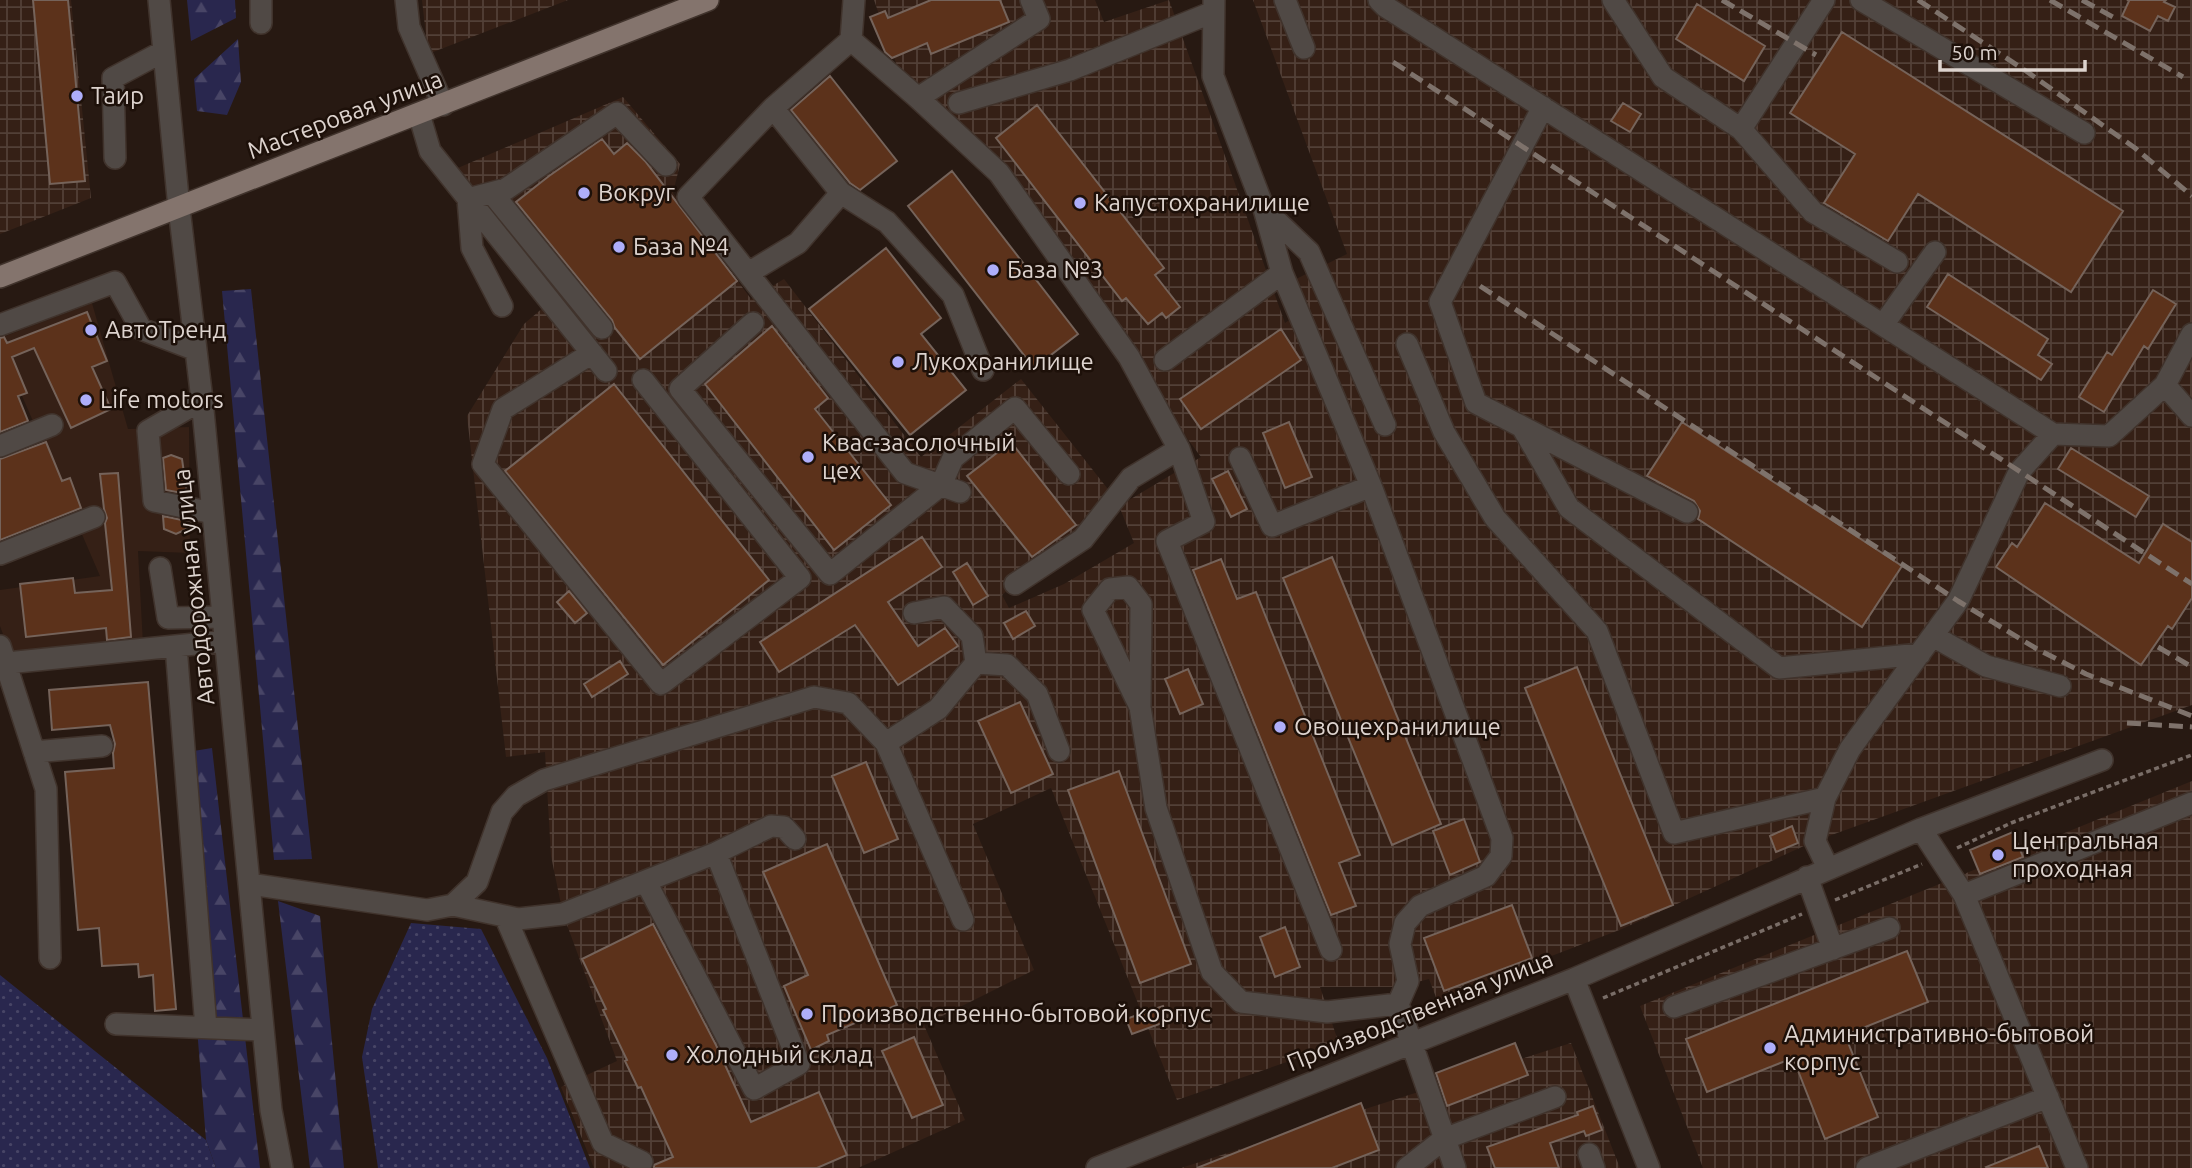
<svg xmlns="http://www.w3.org/2000/svg" width="2192" height="1168" font-family="Ubuntu,sans-serif">
<style>
.built{fill:#352016}
.industrial{fill:url(#industrial-grid)}
.grass{fill:url(#grass-dots)}
.forest{fill:url(#forest-firs)}
.building{fill:#5c321b;stroke:#75635a;stroke-width:2}
.lines{fill:none;stroke-linecap:round;stroke-linejoin:round}
.minor-casing{stroke:#40332c;stroke-width:24}
.major-casing{stroke:#40332c;stroke-width:24}
.path{stroke:#796d67;stroke-width:3.5;stroke-dasharray:5 3.5;stroke-linecap:butt}
.minor{stroke:#504945;stroke-width:21}
.major{stroke:#84746d;stroke-width:21}
.rail{stroke:#7e726b;stroke-width:5;stroke-dasharray:14 7;stroke-linecap:butt}
.poi-dot{fill:#aeaefa;stroke:#1d1009;stroke-width:2.5}
.labels{text-anchor:middle;stroke-width:5;stroke-linejoin:round;paint-order:stroke}
.poi-label{font-size:24px;fill:#ddd3ce;stroke:#1d1009;text-anchor:start}
.street-label{font-size:24px;fill:#ddd3ce;stroke:#1d1009}
</style>
<defs>
<pattern id="industrial-grid" width="8" height="8" patternUnits="userSpaceOnUse" patternTransform="scale(1.75)"><rect width="8" height="8" fill="#352016"/><path d="M0 4h8M4 0v8" fill="none" stroke="#524037"/></pattern>
<pattern id="grass-dots" width="8" height="8" patternUnits="userSpaceOnUse" patternTransform="scale(1.75)"><rect width="8" height="8" fill="#29274e"/><path d="M2 2h.1M6 6h.1" fill="none" stroke="#484566" stroke-width="1.8" stroke-linecap="round"/></pattern>
<pattern id="forest-firs" width="22" height="20" patternUnits="userSpaceOnUse" patternTransform="scale(1.75)"><rect width="22" height="20" fill="#29274e"/><path d="M5 1l3.5 6h-7zM16 11l3.5 6h-7z" fill="#484566"/></pattern>
</defs>
<rect width="100%" height="100%" fill="#271912"/>
<!-- built -->
<path class="built" d="M92,303L128,429L189,427L190,553L138,551L143,644L11,656L0,626V590L100,576L13,375L0,381V338Z"/>
<!-- industrial -->
<path class="industrial" d="M0,0H71L91,198L0,234Z
M422,0H568L428,54Z
M874,0H1095L1104,22L1169,0L1285,323L1304,310L1294,280L1347,254L1253,0H2192V705L1815,841L1622,929L1437,1000L1429,979L1398,987H1320L1339,1044L1177,1100L1051,788L973,824L1034,970L924,1025L965,1120L858,1168H594L561,1087L617,1061L563,914L551,856L545,752L506,757L467,416L524,324L559,294L451,171L623,97L680,164L673,193L751,299L784,279L921,457L1021,379L1111,493L1105,506L1002,595L1009,608L1064,584L1134,543L1119,506L1201,457L935,101L904,86Z
M2192,781V1168H1703L1640,1006Z
M1571,1043L1620,1168H1181Z"/>
<!-- grass -->
<path class="grass" d="M411,923L481,929L547,1058L590,1168H378L362,1057L372,1009Z
M0,975L206,1140L216,1168H0Z"/>
<!-- forest -->
<path class="forest" d="M187,0H235L236,18L191,41Z
M238,39L241,82L227,115L197,111L194,79Z
M251,289L312,859L274,860L222,291Z
M212,748L260,1168H216L206,1140L175,754Z
M278,901L320,916L344,1168H310Z"/>
<!-- building -->
<path class="building" d="M33,0H68L85,181L50,184Z
M931,0H1000L1009,22L931,54L927,43L892,58L885,52L870,17L885,11L888,18Z
M2127,0H2166L2164,2L2175,7L2168,21L2158,16L2150,31L2122,16L2129,1Z
M1697,4L1765,46L1744,81L1676,39Z
M1842,32L2123,211L2071,292L1918,194L1888,241L1824,203L1855,154L1790,113Z
M830,76L897,161L860,190L850,183L791,110Z
M1623,103L1641,114L1630,132L1611,121Z
M1037,105L1164,268L1155,275L1180,307L1166,318L1162,313L1148,324L1126,298L1122,301L996,138Z
M602,139L614,154L627,143L645,161L737,281L640,359L615,328L612,320L516,202L549,176Z
M952,171L1078,334L1034,368L908,206Z
M886,248L941,318L921,334L966,390L910,435L809,309Z
M1948,274L2048,339L2038,355L2052,364L2041,380L1927,307Z
M2153,290L2176,304L2148,349L2144,346L2104,412L2079,397L2107,352L2112,355Z
M87,312L107,361L92,367L111,409L71,428L34,348L12,357L27,393L18,396L28,421L0,432V338L4,337L7,343Z
M772,326L828,398L815,409L891,505L834,550L705,384Z
M1281,329L1301,360L1201,429L1180,399Z
M614,384L769,580L663,665L505,471Z
M1289,422L1312,477L1285,488L1263,433Z
M1682,422L1902,566L1862,627L1698,519L1700,511L1694,501L1647,476Z
M46,442L62,481L70,478L81,508L0,540V459Z
M1011,442L1076,525L1032,557L967,476Z
M2071,448L2149,496L2136,517L2058,469Z
M171,455L182,459L187,494L166,490L163,458Z
M1228,471L1247,509L1231,517L1212,479Z
M118,473L131,637L107,640L106,628L26,637L20,584L73,578L75,593L112,590L105,523L107,518L104,509L100,474Z
M2045,503L2139,563L2163,524L2192,542V598L2172,629L2168,626L2141,665L1996,567L2012,543L2017,547Z
M163,516L191,522V527L176,534L164,529Z
M922,537L942,567L888,602L918,646L945,628L958,646L898,685L855,625L779,672L760,642Z
M1332,557L1441,824L1392,845L1283,578Z
M1221,559L1237,599L1256,592L1360,855L1339,863L1356,906L1331,915L1193,570Z
M967,563L988,596L973,605L953,572Z
M569,591L587,613L575,623L557,602Z
M1026,611L1035,626L1013,639L1004,623Z
M620,661L628,674L592,697L584,684Z
M1577,667L1673,905L1621,926L1525,688Z
M1188,669L1203,704L1180,714L1165,679Z
M148,682L176,1009L155,1011L153,975L139,977L138,964L102,966L99,928L78,930L65,772L114,768L113,753L115,744L110,725L52,730L49,690Z
M1020,702L1053,774L1011,793L978,721Z
M866,762L898,839L864,853L832,776Z
M1119,771L1191,964L1140,983L1068,790Z
M1464,819L1480,862L1450,875L1433,831Z
M1792,826L1798,843L1776,852L1770,836Z
M2013,832L2023,857L1980,874L1970,850Z
M827,844L897,1005L827,1035L829,1041L811,1050L784,986L808,975L763,872Z
M1512,905L1532,958L1444,991L1424,938Z
M653,924L716,1045L751,1122L819,1092L847,1155L817,1168H654V1165L673,1157L641,1087L638,1088L625,1061L627,1060L603,1010L606,1009L582,959Z
M1285,927L1300,967L1275,977L1260,937Z
M1907,951L1928,1002L1845,1035L1878,1117L1825,1139L1793,1058L1707,1092L1686,1039Z
M1163,1006L1168,1021L1132,1034L1126,1019Z
M914,1037L943,1105L912,1118L882,1051Z
M1515,1043L1528,1075L1447,1106L1436,1073Z
M1361,1103L1379,1150L1332,1168H1197Z
M1593,1106L1602,1130L1586,1136L1584,1131L1550,1143L1559,1168H1495L1487,1147L1578,1115L1577,1112Z
M2039,1146L2048,1168H1987L1986,1167Z"/>
<g class="lines">
<defs>
<path id="minor" d="M159,0L179,208L202,400L271,1110L282,1168
M261,0V23
M406,0L409,27L443,105
M854,0L851,40L773,108L841,193L887,222L953,295L983,370
M1285,0L1304,48
M1379,0L1386,7L2053,434L2109,436L2165,385L2192,334
M1613,0L1663,77L1741,129L1824,0
M1861,0L2084,133
M851,40L918,98L999,173L1129,357L1179,449L1204,522L1167,541L1331,950
M918,98L1039,19L1031,0
M959,103L1070,70L1213,12
M1543,107L1440,302L1476,403L1687,512
M773,108L688,197L905,473L960,492
M419,114L430,151L606,371
M1741,129L1813,212L1897,262
M115,158L113,78L164,51
M492,193L602,328
M1265,210L1309,252L1385,425
M750,272L798,243L841,193
M502,306L472,248L468,199L506,189L617,113L666,165
M753,323L680,389L830,574L941,485L953,458L1015,408L1069,474
M0,325L115,282L141,329L196,350
M1883,325L1935,252
M1407,344L1444,432L1495,518L1597,631L1674,833L1825,798
M592,353L503,409L483,464L661,684L800,578L643,380
M1165,360L1282,273
M2165,385L2192,416
M202,400L148,431L154,501L213,513
M1522,427L1569,508L1779,668L1920,654
M0,446L52,425
M1240,458L1272,526L1371,486
M0,554L94,517
M160,568L168,618L223,617
M1015,584L1083,539L1131,478L1179,449
M1933,636L1986,666L2060,686
M0,646L46,789L50,958
M176,646L206,1028
M976,663L1007,665L1037,694L1059,751
M0,666L7,663L225,641
M1140,707L1141,604L1128,587L1110,589L1093,610L1140,707L1156,808L1212,972L1241,1002L1327,1012L1398,1004L1408,981L1400,944L1405,923L1420,906L1486,876L1501,856L1502,838L1371,486L1282,273L1264,209L1213,76L1214,0
M886,743L938,709L976,663L972,636L944,607L914,613
M34,752L102,746
M1921,829L2102,760
M1828,868L1815,841L1825,798L1850,749L1958,601L2019,472L2053,434
M1807,877L1833,949
M646,882L754,1089L799,1064L716,853
M249,884L427,910L453,905L477,882L502,812L516,796L544,780L814,697L848,703L886,743L963,920
M1964,895L2192,803
M453,905L518,919L563,914L716,853L771,826L784,827L795,839
M505,916L603,1143L642,1162
M1574,979L1649,1168
M1398,1004L1455,1168
M1674,1007L1889,928
M116,1024L263,1030
M1589,1154L1594,1168
M1097,1168L1574,979L1921,829L1964,895L2077,1168
M1407,1168L1444,1139L1555,1097
M1867,1168L2048,1097"/>
<path id="major" d="M0,277L708,0"/>
</defs>
<!-- minor casing -->
<use href="#minor" class="minor-casing"/>
<!-- major casing -->
<use href="#major" class="major-casing"/>
<!-- path -->
<path class="path" d="M1957,848L2011,823L2192,755
M1835,900L1922,864
M1603,998L1802,914"/>
<!-- minor -->
<use href="#minor" class="minor"/>
<!-- major -->
<use href="#major" class="major"/>
<!-- rail -->
<path class="rail" d="M1722,0L1816,55
M1918,0L2026,71L2135,148L2192,196
M2050,0L2183,77
M2082,0L2113,17
M1393,62L2192,584
M1480,286L1958,601L2037,649L2086,674L2192,716
M2158,647L2192,667
M2127,723L2192,727"/>
</g>
<!-- markers -->
<g class="poi-dot">
<circle cx="77" cy="96" r="7"/>
<circle cx="584" cy="193" r="7"/>
<circle cx="1080" cy="203" r="7"/>
<circle cx="619" cy="247" r="7"/>
<circle cx="993" cy="270" r="7"/>
<circle cx="91" cy="330" r="7"/>
<circle cx="898" cy="362" r="7"/>
<circle cx="86" cy="400" r="7"/>
<circle cx="808" cy="457" r="7"/>
<circle cx="1280" cy="727" r="7"/>
<circle cx="1998" cy="855" r="7"/>
<circle cx="807" cy="1014" r="7"/>
<circle cx="1770" cy="1048" r="7"/>
<circle cx="672" cy="1055" r="7"/>
</g>
<g class="labels">
<!-- poi labels -->
<g class="poi-label">
<text x="91" y="104">Таир</text>
<text x="598" y="201">Вокруг</text>
<text x="1094" y="211">Капустохранилище</text>
<text x="633" y="255">База №4</text>
<text x="1007" y="278">База №3</text>
<text x="105" y="338">АвтоТренд</text>
<text x="912" y="370">Лукохранилище</text>
<text x="100" y="408">Life motors</text>
<text x="822" y="451">Квас-засолочный<tspan x="822" dy="28">цех</tspan></text>
<text x="1294" y="735">Овощехранилище</text>
<text x="2012" y="849">Центральная<tspan x="2012" dy="28">проходная</tspan></text>
<text x="821" y="1022">Производственно-бытовой корпус</text>
<text x="1784" y="1042">Административно-бытовой<tspan x="1784" dy="28">корпус</tspan></text>
<text x="686" y="1063">Холодный склад</text>
</g>
<!-- street labels -->
<g class="street-label">
<text transform="translate(345 115) rotate(-21)" y="8">Мастеровая улица</text>
<text transform="translate(194 587) rotate(-96)" y="8">Автодорожная улица</text>
<text transform="translate(1420 1011) rotate(-22)" y="8">Производственная улица</text>
</g>
</g>
<!-- scale -->
<path d="M1940 60v10h145v-10" fill="none" stroke="#ddd3ce" stroke-width="3.5"/>
<text x="1951" y="60" font-size="21" fill="#ddd3ce" stroke="#1d1009" stroke-width="5" paint-order="stroke">50 m</text>
</svg>
